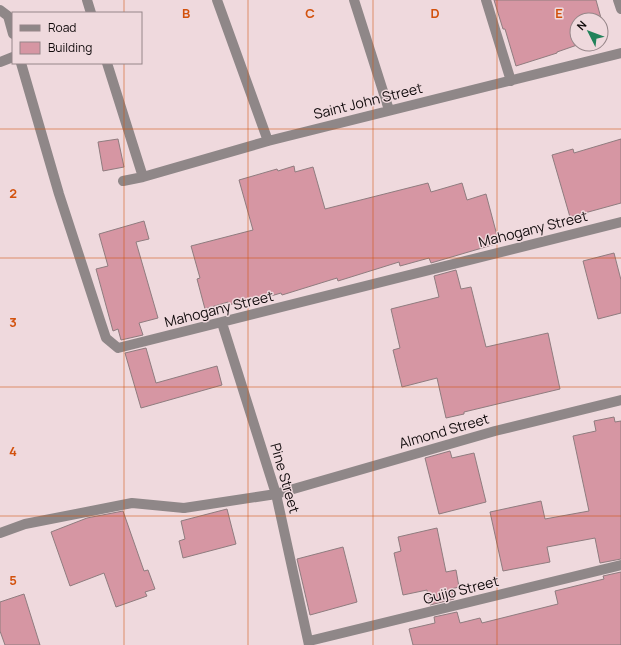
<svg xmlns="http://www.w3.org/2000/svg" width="621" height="645" font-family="Manrope,sans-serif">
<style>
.building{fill:#d696a3;stroke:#8f7c7f}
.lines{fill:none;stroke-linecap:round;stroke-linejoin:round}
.service{stroke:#8f8788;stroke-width:10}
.minor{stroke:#8f8788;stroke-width:10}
.grid{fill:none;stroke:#d2510c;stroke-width:1;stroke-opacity:0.55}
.labels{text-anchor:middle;stroke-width:3;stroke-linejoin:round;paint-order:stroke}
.street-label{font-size:14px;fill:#100a0b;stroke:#efd9dd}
.grid-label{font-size:13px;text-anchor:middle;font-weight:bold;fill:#d2510c;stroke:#efd9dd;stroke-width:3;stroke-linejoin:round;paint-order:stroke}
</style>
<rect width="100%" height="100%" fill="#efd9dd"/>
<!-- building -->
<path class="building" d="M494,0H596L606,36L601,38V20H577V44H580L557,52V53L516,66L505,29H503Z
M118,139L124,167L103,171L98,142Z
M621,139V203L570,217L552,155L573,149L574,153Z
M294,166L295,172L313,167L325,209L428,183L431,192L462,183L467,200L486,194L499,243L431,263L429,258L400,266L399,262L338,281L337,278L282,295L281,293L254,301V298L228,305V302L205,309L197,279L200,278L191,246L253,230L239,180L277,169L278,171Z
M144,221L149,239L136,242L158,318L139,323L143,335L121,340L118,329L113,331L96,269L108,266L99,234Z
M614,253L621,280V313L598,319L583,261Z
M456,270L461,289L471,287L486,347L548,333L560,389L464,412V414L446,418L437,378L402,387L393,350L400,348L391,309L439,297L434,276Z
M146,348L156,383L217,366L222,385L141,408L125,353Z
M614,417L615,422L621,421V559L600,563L595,538L547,547L550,562L503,571L490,512L541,501L545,519L589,511L573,436L596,431L594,421Z
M450,451L452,458L474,453L486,502L439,514L425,458Z
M227,509L236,544L183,558L179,541L185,539L181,521Z
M123,511L144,571L148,570L155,589L145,592L147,596L116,607L104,573L70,586L51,532L87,518Z
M437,528L446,572L456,570L459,587L451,589L454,599L430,605L427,590L403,595L394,553L401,551L398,537Z
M343,547L357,602L310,615L297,559Z
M621,572V645H413L409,629L435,623L434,617L457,612L460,623L480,618L482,623L558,604L555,591L604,579L603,576Z
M24,594L40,645H5L0,631V602Z"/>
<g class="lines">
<!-- service -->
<path class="service" d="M0,62L13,57
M0,533L25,524L132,503L184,508"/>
<!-- minor -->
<path class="minor" d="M87,0L91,13
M217,0L268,141
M354,0L389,110
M486,0L511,81
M618,0L621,9
M0,10L8,16L13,34
M21,63L59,194L100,320L106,338L118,348L621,222
M107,63L143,177
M123,181L143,177L268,141L621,53
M222,323L276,494L309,645
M184,508L276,494L495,431L621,400
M309,641L621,565"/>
</g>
<!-- grid -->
<path class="grid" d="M124,0V13M248,0V645M373,0V645M497,0V645M124,63V645M0,129H621M0,258H621M0,387H621M0,516H621"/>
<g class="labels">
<!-- street labels -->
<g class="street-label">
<text transform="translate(368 101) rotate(-14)" y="5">Saint John Street</text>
<text transform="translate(533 229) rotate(-14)" y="5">Mahogany Street</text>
<text transform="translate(219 309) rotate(-14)" y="5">Mahogany Street</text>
<text transform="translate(444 431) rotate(-16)" y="5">Almond Street</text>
<text transform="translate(285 478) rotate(74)" y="5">Pine Street</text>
<text transform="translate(461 590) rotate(-14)" y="5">Guijo Street</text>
</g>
</g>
<g class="grid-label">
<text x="186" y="18">B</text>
<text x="310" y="18">C</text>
<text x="435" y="18">D</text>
<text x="559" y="18">E</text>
<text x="13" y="198">2</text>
<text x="13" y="327">3</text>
<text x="13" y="456">4</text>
<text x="13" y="585">5</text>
</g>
<!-- legend -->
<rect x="12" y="12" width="130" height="52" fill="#efd9dd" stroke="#968689"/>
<rect x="20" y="25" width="20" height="6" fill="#8f8788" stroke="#968689"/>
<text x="48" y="32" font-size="12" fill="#100a0b">Road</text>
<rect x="20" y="42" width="20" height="12" fill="#d696a3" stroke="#968689"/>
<text x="48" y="52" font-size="12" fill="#100a0b">Building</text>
<!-- north arrow -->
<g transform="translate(589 32) rotate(312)"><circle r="19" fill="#efd9dd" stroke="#968689"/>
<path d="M0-3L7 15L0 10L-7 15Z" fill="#21825a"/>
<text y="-6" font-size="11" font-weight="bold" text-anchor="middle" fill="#100a0b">N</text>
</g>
</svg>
